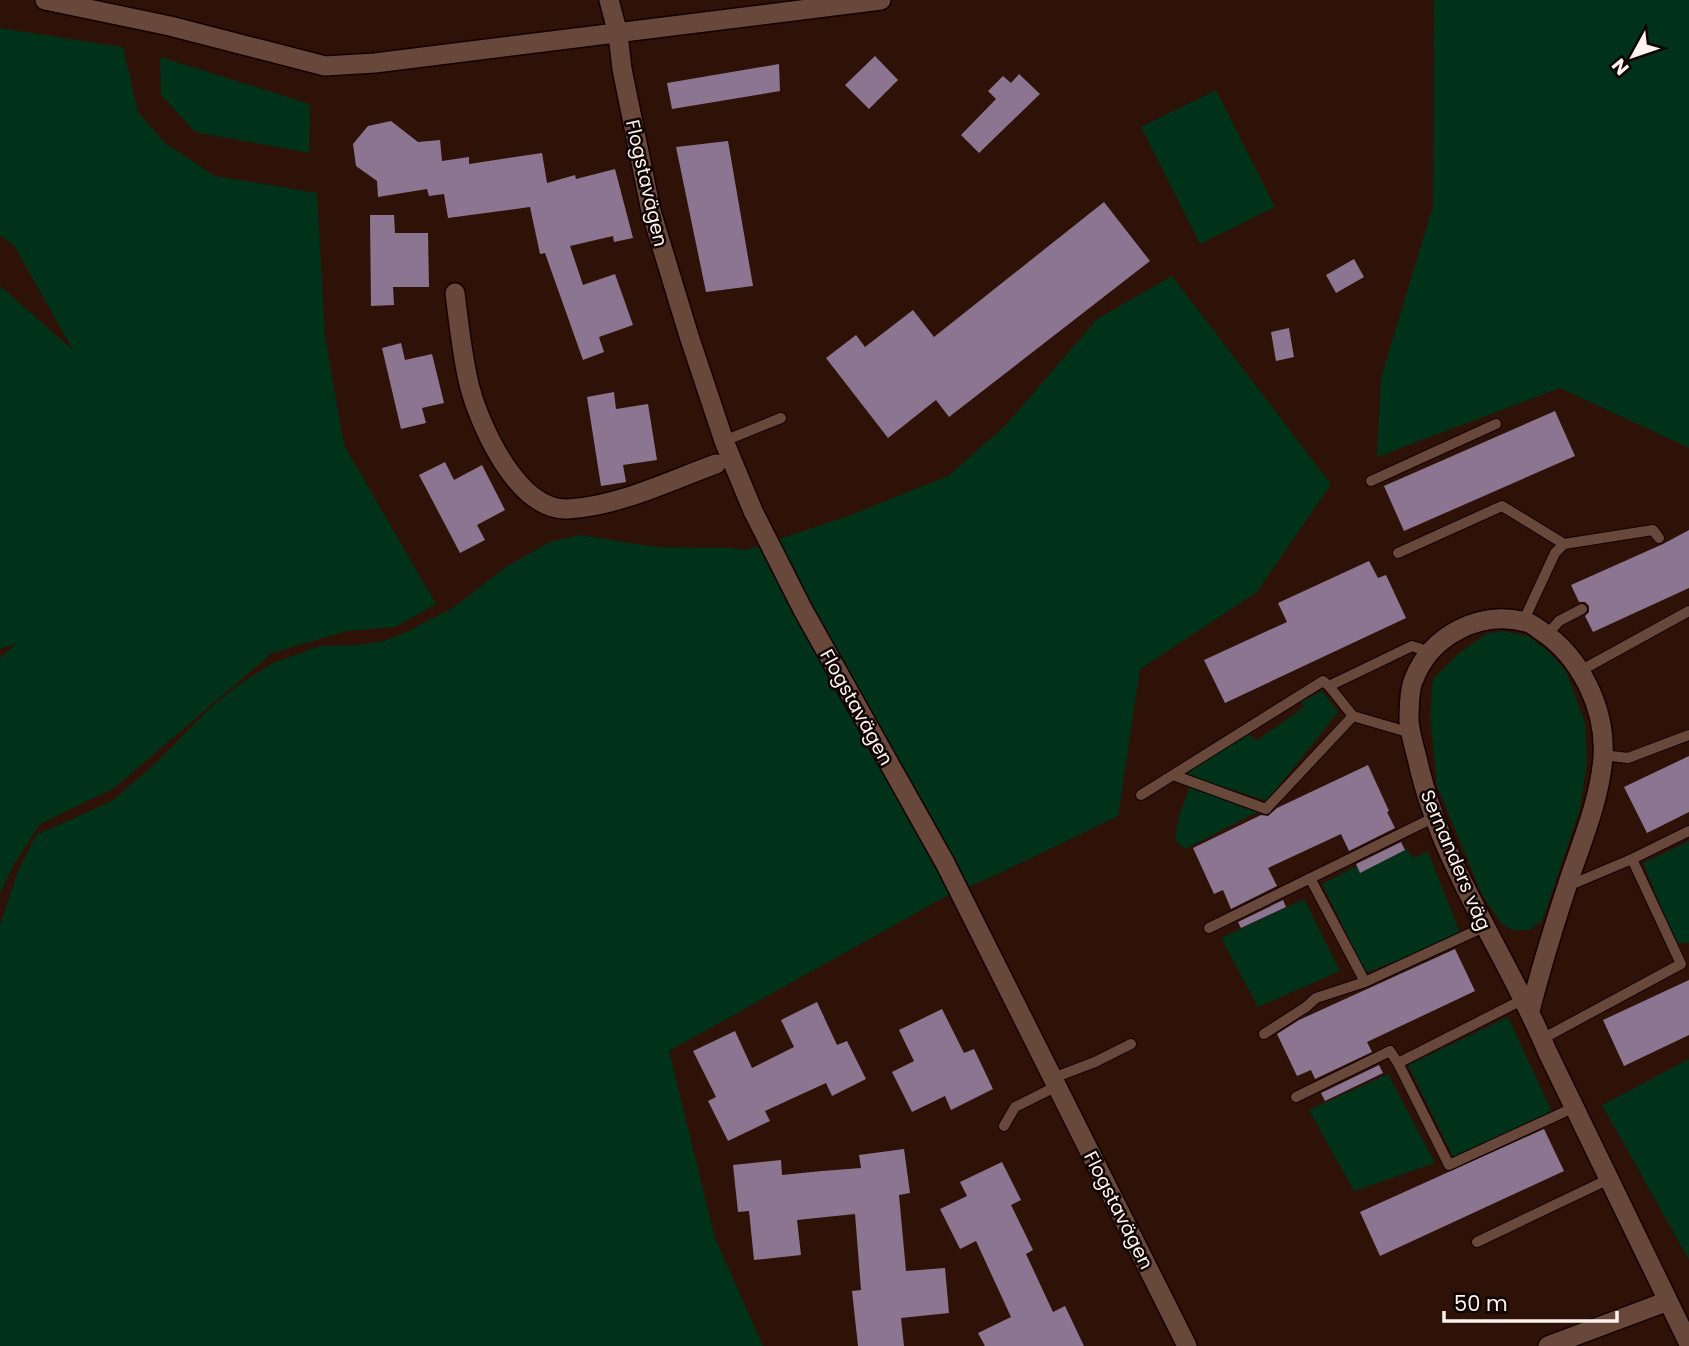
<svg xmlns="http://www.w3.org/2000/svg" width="1689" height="1346" font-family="Poppins,sans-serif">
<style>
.green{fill:#00321a}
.building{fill:#8c7591}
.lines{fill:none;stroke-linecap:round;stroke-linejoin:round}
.lane-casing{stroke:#140100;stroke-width:12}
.street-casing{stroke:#140100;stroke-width:22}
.lane{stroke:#68483b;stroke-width:10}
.street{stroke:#68483b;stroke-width:19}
.labels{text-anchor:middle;stroke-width:5;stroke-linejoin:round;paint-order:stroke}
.street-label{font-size:19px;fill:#fef2ed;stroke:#0e0402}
</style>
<rect width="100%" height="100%" fill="#2e1207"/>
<!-- green -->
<path class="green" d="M1434,0H1689V448L1560,388L1377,457L1381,378L1433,206Z
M0,28L123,47L138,112L165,143L215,176L317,193L325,337L344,445L436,604L395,627L347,631L272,653L114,788L40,824L14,864L0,893V658L16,644L0,648V286L73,350L15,247L0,235Z
M160,57L310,104L309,153L195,132L161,95Z
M1216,90L1275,207L1200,244L1141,127Z
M1172,276L1331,484L1257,592L1140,669L1118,816L1002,872L941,899L669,1051L715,1238L763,1346H0V925L18,871L36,835L112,801L157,762L205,713L237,686L273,663L320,646L358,645L384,641L404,633L453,608L506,567L550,542L580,535L656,547L730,548L746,550L848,516L948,476L1005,426L1097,319Z
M1502,631L1528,636L1547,650L1566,671L1585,723L1587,762L1580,809L1542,921L1529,930H1513L1502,924L1483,897L1437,786L1430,714L1433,679L1459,653L1486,634Z
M1322,691L1338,712L1267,801L1180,773L1248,733L1256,741L1304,707L1301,702Z
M1190,787L1257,812L1185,849L1175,840L1179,816Z
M1689,841V943H1676L1643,863Z
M1407,849L1412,858L1428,852L1461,935L1366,973L1322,884L1357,866L1361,872Z
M1304,899L1340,971L1258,1007L1221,938Z
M1508,1017L1554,1116L1456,1162L1408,1065Z
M1689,1059V1260L1602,1105Z
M1388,1074L1435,1163L1354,1191L1309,1110Z"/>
<!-- building -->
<path class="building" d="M875,56L898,80L869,109L845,85Z
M779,64L780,91L672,109L667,83Z
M1019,74L1040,94L979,153L961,135L996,99L988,91L1003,76L1011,83Z
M391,121L418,142L440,140L442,161L469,157V164L542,153L547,183L575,175L576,179L615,169L633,238L614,242L613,236L570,246L583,285L615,274L633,325L599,337L604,352L583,360L545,253L540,254L530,207L448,218L444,194L429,196L427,189L378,197L377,181L356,166L353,144L368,126Z
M728,141L753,286L706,292L676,147Z
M1104,202L1150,261L949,417L936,400L888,438L826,358L856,335L865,347L913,310L934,337Z
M370,215H394L395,233H428L429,287H393L394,305L371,306Z
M1354,259L1364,277L1336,293L1326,275Z
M1289,328L1294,357L1276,361L1271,332Z
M401,343L405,360L432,354L444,403L422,408L426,423L401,429L382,348Z
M614,392L616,409L648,404L657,460L623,465L626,482L601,486L587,397Z
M1555,411L1575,456L1404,531L1384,486Z
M445,462L454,480L482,465L505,510L477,525L485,540L460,553L419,475Z
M1689,530V588L1593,632L1585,616L1589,612V606L1585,602H1579L1571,585L1663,544Z
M1369,561L1378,578L1386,575L1406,618L1225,703L1204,660L1287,622L1278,603Z
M1689,756V812L1647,833L1624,787Z
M1368,765L1389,811L1387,812L1395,828L1349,851L1341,834L1268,868L1277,886L1231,909L1223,890L1214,894L1193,848L1261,815L1268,816L1277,808Z
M1401,842L1405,850L1360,873L1356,864Z
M1283,900L1286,907L1241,928L1238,922Z
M1455,949L1475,991L1367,1042L1372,1052L1315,1079L1311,1070L1297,1076L1277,1034L1299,1020Z
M1689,980V1035L1624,1066L1603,1020Z
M817,1002L837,1045L847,1041L866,1079L832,1096L826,1083L765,1111L770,1121L728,1141L708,1101L716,1097L693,1051L735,1031L752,1068L794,1047L781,1020Z
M942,1009L964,1053L974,1049L993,1089L951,1110L945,1096L912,1112L892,1072L914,1061L899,1030Z
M1379,1065L1383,1073L1325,1101L1321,1093Z
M1544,1129L1564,1171L1380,1256L1360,1212Z
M904,1149L910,1193L899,1195L906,1271L945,1268L949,1313L901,1318L904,1346H858L852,1291L861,1290L855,1214L797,1220L801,1255L754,1260L749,1211L738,1212L733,1165L781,1160L782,1175L822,1171L861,1168L859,1155Z
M1002,1162L1021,1200L1011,1205L1033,1250L1026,1254L1053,1312L1065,1306L1084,1346H985L978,1333L1011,1317L976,1241L960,1249L940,1209L967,1196L960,1182Z"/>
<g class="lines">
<defs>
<path id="lane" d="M724,441L781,418
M1371,481L1496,424
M1398,553L1502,506L1564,544
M1523,622L1555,553L1564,544L1653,530L1659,538
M1547,635L1559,621L1582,609
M1580,671L1689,611
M1329,686L1353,716L1411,733
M1603,755L1628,758L1689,735
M1173,775L1266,809L1353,716
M1141,795L1323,681L1329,686L1412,646L1430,652
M1632,859L1689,831
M1310,878L1365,982
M1209,928L1435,817
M1524,999L1398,1063L1449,1165L1575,1107
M1264,1034L1306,1007L1316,998L1365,982L1484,927
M1542,1039L1681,964L1632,859L1568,886
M1053,1078L1095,1062L1131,1044
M1296,1097L1390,1051L1398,1063
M1004,1126L1015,1107L1057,1086
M1477,1242L1609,1179"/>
<path id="street" d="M45,0L170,26L325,66L375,63L881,0
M609,0L618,34L622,69L651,211L689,336L724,441L753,511L803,610L945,863L1187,1346
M455,293C459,324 462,357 470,388C481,428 518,511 568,509C619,506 669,481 716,464
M1530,1011C1542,964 1556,919 1571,874C1584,836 1600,797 1603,757C1606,708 1580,656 1540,630C1536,627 1531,623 1526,622C1480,610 1431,635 1414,679C1409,689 1409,709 1409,721C1410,734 1415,749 1418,762C1441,866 1507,954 1547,1051L1689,1344
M1548,1346L1668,1301"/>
</defs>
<!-- lane casing -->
<use href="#lane" class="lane-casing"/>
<!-- street casing -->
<use href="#street" class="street-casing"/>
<!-- lane -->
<use href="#lane" class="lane"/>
<!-- street -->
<use href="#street" class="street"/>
</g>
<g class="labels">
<!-- street labels -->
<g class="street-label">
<text transform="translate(647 183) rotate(77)" y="7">Flogstavägen</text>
<text transform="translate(857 707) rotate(61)" y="7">Flogstavägen</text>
<text transform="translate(1456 860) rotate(67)" y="7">Sernanders väg</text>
<text transform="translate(1119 1210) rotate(63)" y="7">Flogstavägen</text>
</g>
</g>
<!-- north arrow -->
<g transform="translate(1633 56) rotate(230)" stroke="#0e0402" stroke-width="5" paint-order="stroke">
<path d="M0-5L12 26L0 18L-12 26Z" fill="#fef2ed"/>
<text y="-10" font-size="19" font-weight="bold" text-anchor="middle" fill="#fef2ed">N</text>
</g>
<!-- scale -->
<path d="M1444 1311v10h173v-10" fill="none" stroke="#fef2ed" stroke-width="3.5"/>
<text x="1454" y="1311" font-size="21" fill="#fef2ed" stroke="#0e0402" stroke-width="5" paint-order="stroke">50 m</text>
</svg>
